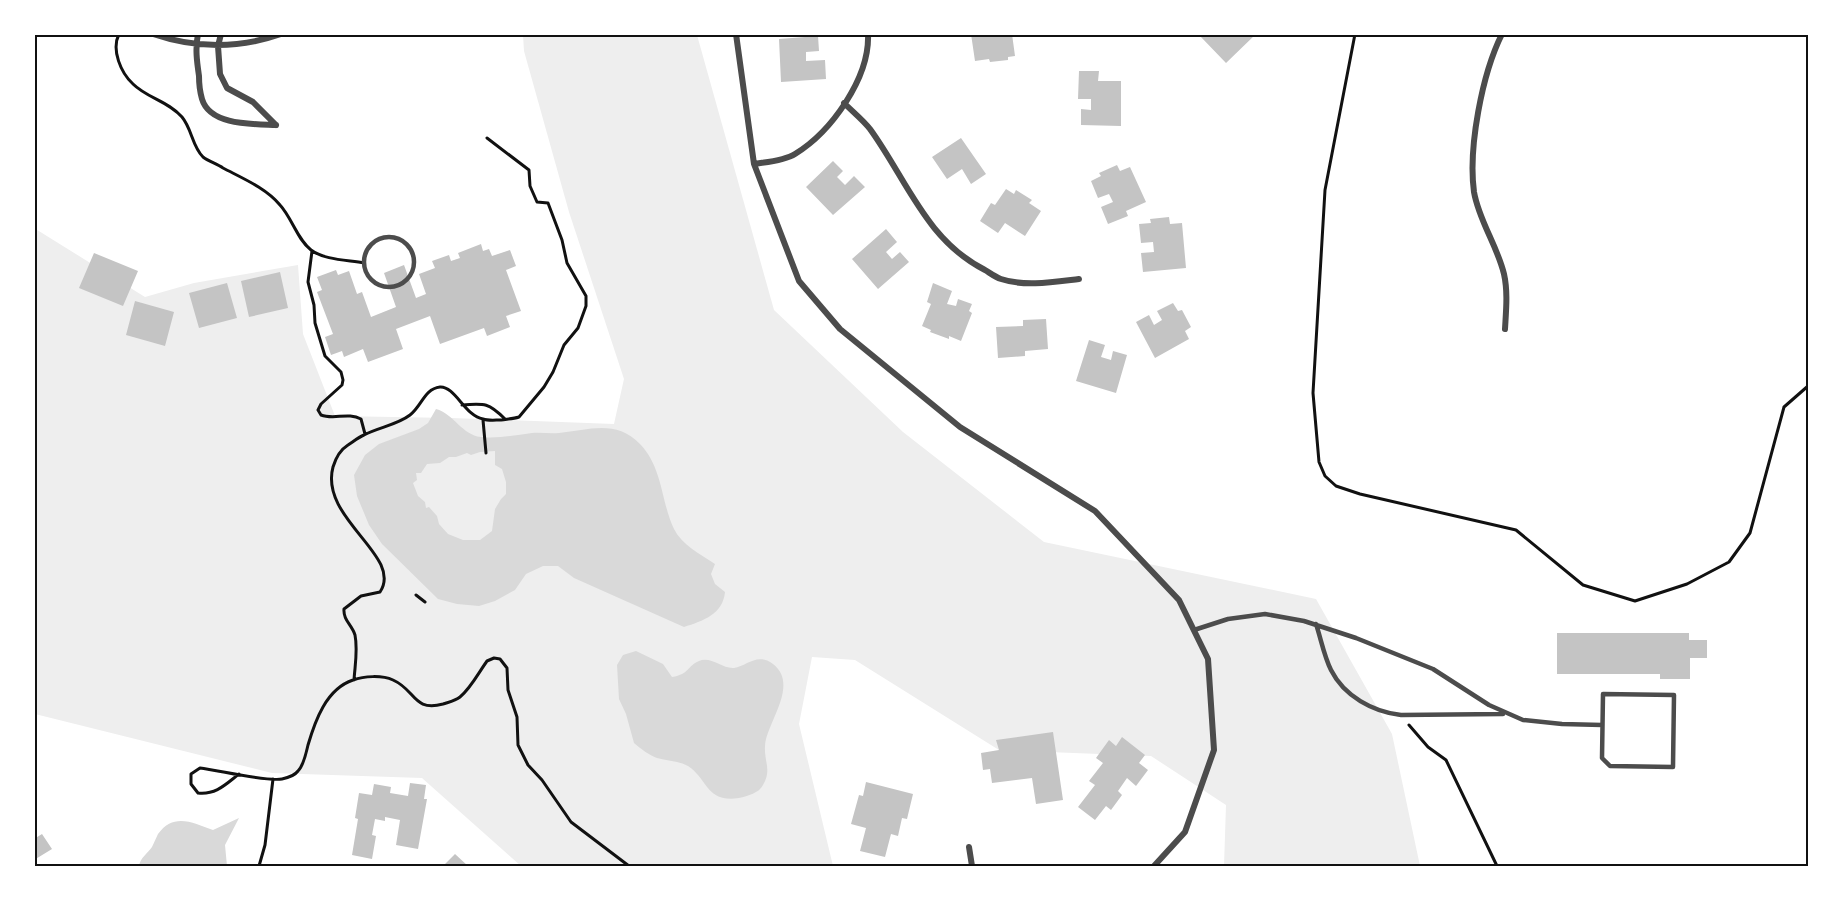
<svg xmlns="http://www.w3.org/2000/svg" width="1843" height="901" font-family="'Open Sans',sans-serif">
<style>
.green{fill:#eee}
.water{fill:#d9d9d9;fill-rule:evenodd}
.building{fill:#c4c4c4}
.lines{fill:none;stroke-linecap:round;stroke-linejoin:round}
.path{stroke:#111;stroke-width:3}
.service{stroke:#4c4c4c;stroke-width:4.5}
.minor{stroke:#4c4c4c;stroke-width:6}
.neatline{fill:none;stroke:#111;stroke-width:2}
</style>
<rect width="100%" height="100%" fill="#fff"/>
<!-- green -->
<path class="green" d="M523,35H697L774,310L903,432L1044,542L1316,599L1392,734L1420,866H1224L1226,805L1151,756L999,750L855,660L812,657L799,724L833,866H521L422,778L272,773L35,714L34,228L145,297L194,283L298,265L303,334L335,416L452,418L614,424L624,379L569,212L524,51Z"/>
<!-- water -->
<path class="water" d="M436,409C454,414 462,435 481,437C498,439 515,435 532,433C541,432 550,434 559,433C589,430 616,419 640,444C663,468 661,502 674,529C682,545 700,554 715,564L711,574L715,584L725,592C723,614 703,621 684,627L574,578L558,566H543L526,574L515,590L495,601L479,606L457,604L438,599L382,544L369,525L357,496L354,475L365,455L379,444L419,429L428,423ZM495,451V465L502,469L506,482V494L501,499L495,509L492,531L480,540H463L448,534L439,524L437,516L429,507L426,508L425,502L418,496L413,483L417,480L416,473H421L427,464L440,463L449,457H456L467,453L471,455L480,452Z
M636,651L663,664L672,677C690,674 687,666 699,661C711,656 722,669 734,668C747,666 757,652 773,664C800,685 766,723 765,746C764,762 772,770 763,785C759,793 748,796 739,798C706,803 708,779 688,766C679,761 667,761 657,758C649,755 641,749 634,743L626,714L619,699L617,665L623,655Z
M239,818L225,845L227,866H139C140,858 147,854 152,847C154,843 156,838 158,834C174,812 193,823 213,830Z"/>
<!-- building -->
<path class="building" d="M971,34H1012L1015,56L1008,57V60L990,62L989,59L975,61Z
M1201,34H1256L1226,63L1200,36Z
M818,36L819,51L806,52V61L825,60L826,79L781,82L779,39Z
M1079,71H1099L1098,81H1121V126L1081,125V109L1091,110V99H1078Z
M961,138L986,174L971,184L962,169L947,179L932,157Z
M833,161L843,171L837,177L845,185L854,176L865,187L833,215L806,187Z
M1117,165L1120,171L1130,167L1146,202L1126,211L1128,216L1108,224L1101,207L1113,202L1109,194L1098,198L1091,181L1101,176L1099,173Z
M1006,189L1014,194L1016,190L1032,200L1029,203L1041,211L1025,236L1005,223L998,233L980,221L991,203L995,205Z
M1169,217L1170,224L1182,223L1186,268L1143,272L1141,253L1154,252L1153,242L1141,243L1139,224L1151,223L1150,219Z
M886,229L897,242L886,252L892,259L900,252L909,262L878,289L852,259Z
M481,244L483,251L489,249L492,256L510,250L516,266L506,270L521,311L506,316L510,327L487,336L484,328L440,344L430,316L396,329L403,349L368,362L363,349L344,357L342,351L331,355L325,337L333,334L317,292L322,290L317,277L336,270L338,275L349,271L357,294L362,292L371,317L396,307L384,273L404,265L416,298L426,294L419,274L435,268L432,261L449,255L451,261L460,258L458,253Z
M94,253L138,271L123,306L79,288Z
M280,272L288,308L249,317L241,281Z
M227,283L237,318L199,328L189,293Z
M933,283L952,291L947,304L956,306L958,299L972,304L969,311L972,313L961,341L949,336V339L930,332L931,330L922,326L931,304L927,302Z
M135,301L174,312L165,346L126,335Z
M1173,303L1178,311L1182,310L1191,327L1185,331L1189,339L1155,358L1136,322L1149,315L1154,325L1162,320L1157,311Z
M1046,319L1048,349L1025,351V356L998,358L996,327L1023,326V320Z
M1089,340L1105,345L1101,357L1111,360L1113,351L1127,355L1116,393L1076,381Z
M1557,633H1689V640H1707V658H1690V679H1660V674H1557Z
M1053,732L1063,800L1036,804L1032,778L992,783L990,769L983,770L981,753L999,750L996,740Z
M1122,737L1145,755L1139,763L1148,770L1136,786L1127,778L1118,791L1122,795L1111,810L1106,806L1095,820L1078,807L1095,785L1089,781L1103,763L1096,758L1109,740L1116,746Z
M866,782L913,794L907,819L902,818L898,836L891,834L885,857L860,851L866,828L851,824L859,795L863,796Z
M410,783L426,785L424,799H427L418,849L396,845L400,820L385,817V821L375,819L372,835L376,836L372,859L352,855L358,819L355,818L359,793L372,795L374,784L391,787L390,793L408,796Z
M42,834L52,849L34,860V839Z
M455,854L468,866H443Z"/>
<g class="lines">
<!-- path -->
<path class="path" d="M119,34C111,50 121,73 133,84C147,98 168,101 182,117C192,129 192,146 203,157C208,161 217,164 223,168C242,178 266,188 280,205C292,218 297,239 311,250C324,260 348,260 364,263
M1355,34L1325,190L1313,393L1319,462L1325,476L1336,486L1360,494L1516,530L1583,585L1635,601L1687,584L1729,562L1750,533L1784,407L1808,386
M312,251L308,282L314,305L315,323L325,356L341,372L343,380L342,385L321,404L318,410L321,415C334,420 348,412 361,419L365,434
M462,405C485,403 489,403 505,419
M483,420L486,453
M416,595L425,602
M354,680C355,665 358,650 355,635C352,625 343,620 344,609L361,596L380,592C404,556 319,519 333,467C336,457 340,450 348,445C354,441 359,437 364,435C379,427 397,425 410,415C422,406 424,389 440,387C455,386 465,416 483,419C488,421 495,420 501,420C507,419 513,419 519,417L544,387L553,372L564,345L578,328L586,306V296L567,263L562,240L548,203L537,202L530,186L529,170L487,138
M1409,725L1428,747L1446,760L1497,866
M239,774C226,784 216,795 198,793L191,784V774L200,768C218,770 266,782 282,779C287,778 295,775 298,771C304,765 306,753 308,745C315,721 326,689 353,680C364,676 382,675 393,680C416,690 413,712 443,704C449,702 455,701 460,697C471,688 479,672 487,661L494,658L500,659L507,668L508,690L517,717L518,745L528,765L542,780L571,822L629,866
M259,866L265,845L273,779"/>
<!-- service -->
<path class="service" d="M364 262a25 25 0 1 1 50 0a25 25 0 1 1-50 0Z
M1316,624C1321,639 1324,656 1331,670C1344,696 1373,712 1401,715L1503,714
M1194,630L1228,619L1265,614L1304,621L1356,638L1433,669L1489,705L1523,720L1562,724L1602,725
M1603,694L1674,695L1673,767L1610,766L1602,758Z"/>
<!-- minor -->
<path class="minor" d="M153,34C197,49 238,49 281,34
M198,34C195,49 197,62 199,76C199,84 200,92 202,99C210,126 254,124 276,125
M221,34L218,46L220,74L227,88L253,102L276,125
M736,34L754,164L799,281L840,329L960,427L1095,511L1179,600L1208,659L1214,750L1185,832L1154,866
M1502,34C1482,74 1468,148 1474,192C1479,221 1497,245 1504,274C1508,292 1506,311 1505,329
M844,103C853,112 863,120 870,129C907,180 926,240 985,270C990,273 995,277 1001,279C1025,287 1054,282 1079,279
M754,164C766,162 784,161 795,154C831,132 870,78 868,34
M969,847L972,866"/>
</g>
<!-- border -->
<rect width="1843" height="901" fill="none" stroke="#ffffff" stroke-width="72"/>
<rect x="36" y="36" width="1771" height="829" class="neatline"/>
</svg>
